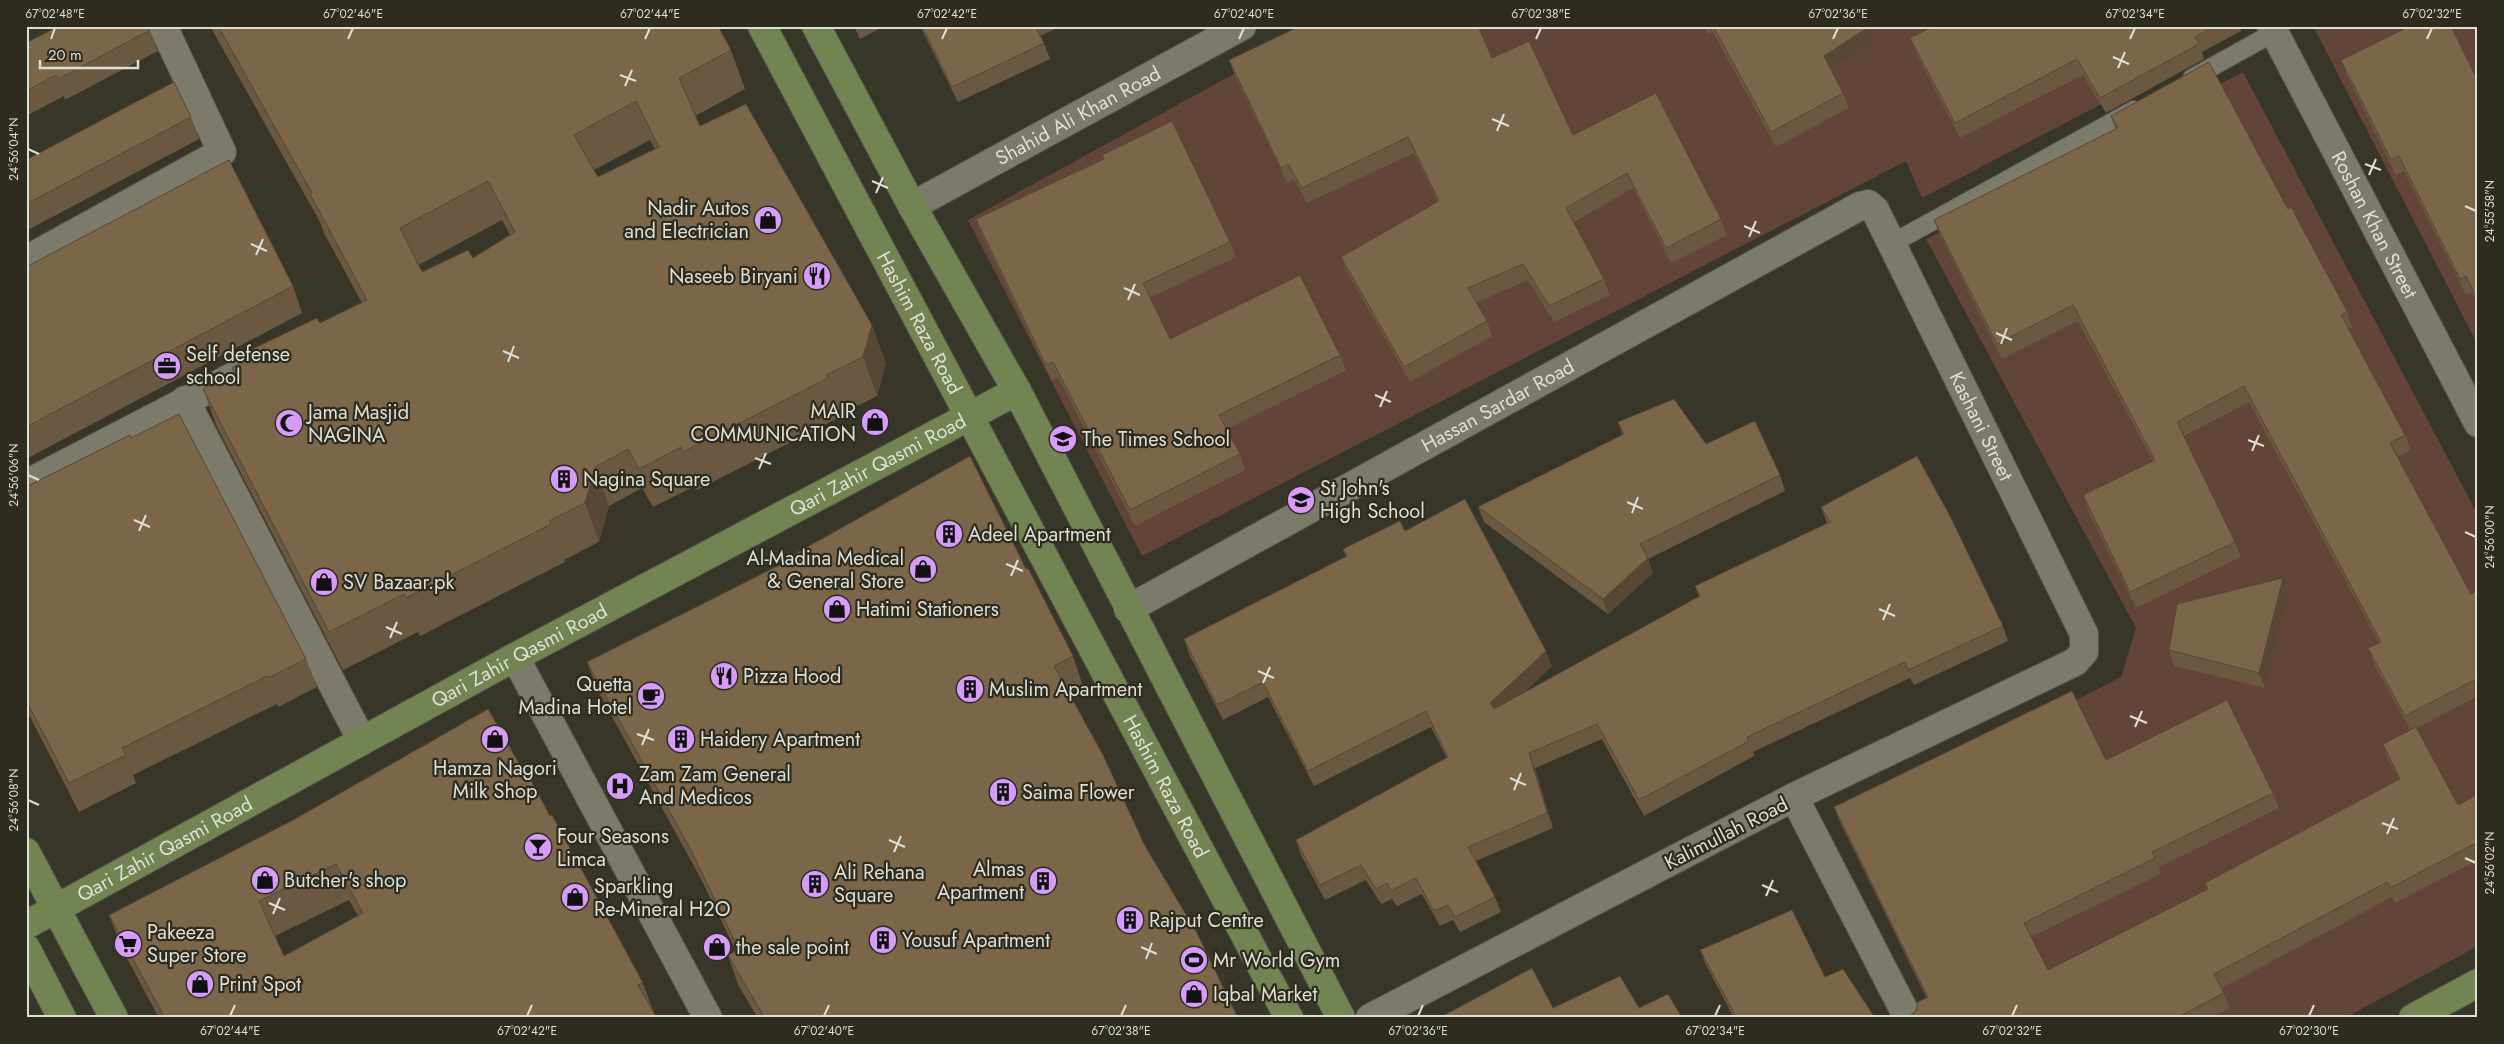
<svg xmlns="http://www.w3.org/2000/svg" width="2504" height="1044" font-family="Jost,sans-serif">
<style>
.green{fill:#624438}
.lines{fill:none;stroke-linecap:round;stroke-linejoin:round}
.lane-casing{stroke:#555448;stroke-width:20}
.street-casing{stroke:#555448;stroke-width:30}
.secondary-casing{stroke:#555448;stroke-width:30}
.lane{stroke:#7c7a6b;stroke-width:18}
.street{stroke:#7c7a6b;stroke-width:28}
.secondary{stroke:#738453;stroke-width:28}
.wall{fill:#6b5840;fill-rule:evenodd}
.shaded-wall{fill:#574734}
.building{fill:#7c664a;stroke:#574734;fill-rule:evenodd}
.ticks{fill:none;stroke:#dfdfd6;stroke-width:2}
.labels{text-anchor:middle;stroke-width:4.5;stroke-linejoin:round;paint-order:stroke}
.street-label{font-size:20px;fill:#dfdfd6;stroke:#2d2c1f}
.poi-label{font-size:20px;fill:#dfdfd6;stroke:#2d2c1f;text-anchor:start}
.neatline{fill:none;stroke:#dfdfd6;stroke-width:2}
.ticks-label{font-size:12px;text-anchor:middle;fill:#dfdfd6}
</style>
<rect width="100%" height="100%" fill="#373629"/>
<!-- green -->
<path class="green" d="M1321,26H2239L2241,31L1922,198L1906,161L1142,556L968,220Z
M2313,26H2478V345Z
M2243,72L2478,515V946L2345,1018H1936L1840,822L2121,677L2136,628L1926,239Z"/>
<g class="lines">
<defs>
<path id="lane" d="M2192,78L2273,33
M1891,244L2134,110"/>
<g id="street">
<path id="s1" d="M2271,26L2478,423"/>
<path id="s2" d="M912,206L1242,26"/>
<path d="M26,260L222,152L163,26"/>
<path d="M185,400L362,741"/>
<path d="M26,484L238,374"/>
<path id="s3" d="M1128,609L1860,206L1868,204L1875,210L2084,634V652L2075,662L1794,797L1370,1018"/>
<path d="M515,657L708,1018"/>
<path d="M1794,797L1908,1018"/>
</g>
<g id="secondary">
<path id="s4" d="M762,26L1289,1018"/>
<path d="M816,26L912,206L1017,391L1341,1018"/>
<path d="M26,852L114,1018"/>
<path id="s5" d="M26,925L515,657L1017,391"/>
<path d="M26,948L62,1018"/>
<path d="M2413,1018L2478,983"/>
</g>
</defs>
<!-- lane casing -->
<use href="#lane" class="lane-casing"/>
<!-- street casing -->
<use href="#street" class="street-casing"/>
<!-- secondary casing -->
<use href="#secondary" class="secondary-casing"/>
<!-- lane -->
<use href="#lane" class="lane"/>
<!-- street -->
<use href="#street" class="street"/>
<!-- secondary -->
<use href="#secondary" class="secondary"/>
</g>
<!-- wall -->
<path class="wall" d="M50,26H149V28L158,51L65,100L64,96L26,116V43L52,30Z
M210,26H718L731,50L745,89L695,116L700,126L886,363L877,396L841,414L842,416L697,490L695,486L653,507L642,488L609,506L599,542L564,560L565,562L420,636L418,632L343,670L217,427L203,389L234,372L232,368L241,363L238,356L320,323L362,303L324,233L320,222ZM650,140L655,149L598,177L594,170ZM502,220L510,235L473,258L422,272L419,265Z
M854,26H884L860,39Z
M920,26H1061L1040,36L1044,43L1050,59L958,102Z
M1704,26H1866L1873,43L1831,70L1843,93L1849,108L1776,147L1713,32L1708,34Z
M1934,26H2239L2241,31L2202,52L2204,59L2106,113L2083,75L1960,138L1916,53L1910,38Z
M1492,58L1573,135L1721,219L1727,235L1671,263L1633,188L1574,222L1604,279L1610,295L1554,322L1528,280L1476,303L1487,321L1492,336L1410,382L1347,272L1341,257L1438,202L1414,153L1307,203L1294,179L1287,183L1235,76L1229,60Z
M2341,60L2478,81V304L2472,292L2466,295L2404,171L2396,175L2347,76Z
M2111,116L2288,209L2347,311L2352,327L2348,329L2405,435L2411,450L2398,457L2471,594L2478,590V696L2417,728L2458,805L2478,794V860L2395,903L2392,897L2222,988L2230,1008L2211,1018H1904L1910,1016L1916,1011L1927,997L1840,822L1834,807L2106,760L2273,793L2279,808L2159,867L2161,874L2031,937L2048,970L2207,889L2205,883L2399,779L2388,760L2383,744L2410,730L2374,664L2368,648L2379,643L2249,402L2184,436L2235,542L2241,557L2136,608L2088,511L2083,495L2153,461L2078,321L2002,359L1940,235L1934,220L2115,129Z
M191,117L199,139L26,231V160Z
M1102,155L1230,242L1236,257L1150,298L1170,339L1340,355L1346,370L1227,429L1240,454L1245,470L1135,526L1058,377L1052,381L982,235L976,219L1103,159Z
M26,267L293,286L302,313L26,459Z
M1618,422L1706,444L1780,475L1785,491L1648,559L1653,573L1608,614L1484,522L1478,507L1622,435Z
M131,438L306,659L317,687L278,707L277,704L133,775L136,783L79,812L26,709V487Z
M1821,507L2003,626L2008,641L1914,685L1910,678L1753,752L1754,756L1644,816L1602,739L1535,768L1553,828L1476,861L1495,897L1501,912L1460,932L1453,920L1440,926L1422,894L1397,906L1392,899L1381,904L1366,880L1325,900L1301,855L1296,840L1447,758L1431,727L1314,786L1268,697L1223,720L1189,654L1184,639L1346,557L1343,549L1405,531L1552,666L1523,693L1699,597L1695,586L1827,523Z
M784,560L1026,569L1073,656L1083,686L1069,693L1145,846L1238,1018H758L738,985L728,955L736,951L701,879L598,691L587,662L785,562Z
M2283,578L2289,594L2265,688L2174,666L2169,650Z
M550,816L643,983L654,1013L657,1018H159L123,951L109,915ZM349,900L358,916L284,956L275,936Z
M1700,950L1825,977L1875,1018H1734L1706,965Z"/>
<!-- shaded-wall -->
<path class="shaded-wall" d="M1867,28L1873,43L1829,71L1824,56Z
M872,325L886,363L877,396L863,357Z
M595,467L609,506L599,542L585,503Z
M1648,558L1653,573L1608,614L1603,599Z
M2283,578L2289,594L2265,688L2259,673Z
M1546,651L1552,666L1495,718L1490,703Z
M1529,753L1535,768L1553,828L1547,813Z"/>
<!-- building -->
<path class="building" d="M54,26H148L150,30L58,79L56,75L26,91V43L55,28Z
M218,26H718L731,50L679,78L700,126L746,104L872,325L863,357L826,375L828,378L683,452L681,447L639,469L628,449L595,467L585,503L549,521L551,524L406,598L404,594L329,632L203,389L234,372L232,368L241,363L238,356L317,318L320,323L367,300L310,194L312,193ZM636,101L659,147L598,177L574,135ZM488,181L515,232L473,258L468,250L422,272L400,228Z
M922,26H1035L1044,43L952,87Z
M1300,26H1478L1492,58L1529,41L1573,135L1656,93L1721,219L1666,248L1627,173L1566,208L1604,279L1549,306L1523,264L1468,288L1487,321L1404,367L1341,257L1439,201L1408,137L1302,188L1288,164L1281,168L1229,60Z
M1713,26H1866L1867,28L1824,56L1843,93L1771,132Z
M1934,26H2215L2195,37L2199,44L2100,98L2077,59L1955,123L1910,38Z
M2410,26H2451L2478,81V300L2466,276L2460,279L2399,156L2391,160L2341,60Z
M2209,62L2288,209L2291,207L2347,311L2341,315L2405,435L2390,443L2471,594L2478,590V678L2405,716L2368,648L2381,642L2244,386L2177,422L2235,542L2130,592L2083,495L2155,460L2073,305L1997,344L1934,220L2118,128L2111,116Z
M174,82L191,117L26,204V160Z
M1172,121L1230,242L1143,283L1170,339L1300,275L1340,355L1219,415L1240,454L1130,510L1053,362L1046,365L976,219L1104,159L1102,155Z
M229,160L293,286L26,427V267Z
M1674,399L1706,444L1755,421L1780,475L1640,544L1648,558L1603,599L1478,507L1624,434L1618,422Z
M179,414L306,659L268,678L267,676L122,748L126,755L69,783L26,700V487L130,435L131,438Z
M970,456L1026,569L1028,568L1073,656L1054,666L1103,755L1145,846L1197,933L1238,1018H765L728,955L739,950L691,850L587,662L786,562L784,560Z
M1917,456L1950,516L2003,626L1908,670L1905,662L1747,737L1749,741L1639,800L1597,724L1529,753L1547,813L1468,847L1495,897L1455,917L1448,905L1434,911L1416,878L1391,891L1387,883L1376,889L1361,865L1320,885L1296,840L1448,757L1426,711L1308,771L1263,682L1217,705L1184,639L1347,556L1343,549L1400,521L1405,531L1465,499L1546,651L1490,703L1494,709L1700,596L1695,586L1830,522L1821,507Z
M2283,578L2259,673L2169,650L2177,604Z
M2072,691L2106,760L2227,700L2273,793L2152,852L2155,858L2024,923L2048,970L2208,889L2205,883L2400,779L2383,744L2416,727L2458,805L2478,794V842L2390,888L2387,882L2214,974L2224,993L2176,1018H1904L1910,1016L1916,1011L1918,1002L1928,997L1834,807Z
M488,709L520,765L522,764L550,816L552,815L643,983L638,985L657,1018H165L109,915L295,819ZM336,864L363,913L284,956L259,901Z
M1792,910L1825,977L1843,969L1875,1018H1737L1700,950Z
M1532,968L1553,1008L1620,976L1639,1008L1668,994L1682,1018H1439Z
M1893,1015L1900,1018H1887Z"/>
<!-- ticks -->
<path class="ticks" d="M51,39L55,28M348,39L353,28M645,39L650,28M942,39L947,28M1239,39L1244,28M1536,39L1541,28M1833,39L1838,28M2130,39L2135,28M2427,39L2432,28M2113,57L2129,64M2118,68L2125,52M620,75L636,81M625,86L632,70M1492,119L1509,126M1497,131L1504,114M28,149L39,154M2365,164L2381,170M2369,175L2376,159M872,181L888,188M876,193L883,177M2465,206L2476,211M1744,226L1760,233M1749,237L1756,221M251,244L267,251M256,255L263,239M1124,288L1140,295M1128,300L1135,284M1996,333L2012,340M2001,344L2007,328M503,351L519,358M508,362L514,346M1375,395L1391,402M1380,407L1387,391M2248,440L2264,446M2252,451L2259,435M755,458L771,464M759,469L766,453M28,475L39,480M1627,502L1643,509M1632,513L1638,497M134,520L150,527M139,531L146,515M2465,532L2476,537M1006,564L1023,571M1011,576L1018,560M1879,609L1895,616M1883,620L1890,604M386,627L402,634M390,638L397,622M1258,671L1274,678M1263,683L1270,667M2130,716L2147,723M2135,727L2142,711M637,734L654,740M642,745L649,729M1510,778L1526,785M1514,790L1521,773M28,800L39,805M2382,823L2398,829M2387,834L2394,818M889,840L905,847M894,852L901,836M2465,858L2476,863M1762,885L1778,892M1766,896L1773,880M269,903L285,910M273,914L280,898M1141,947L1157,954M1146,959L1152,943M230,1016L235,1005M527,1016L532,1005M824,1016L829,1005M1121,1016L1126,1005M1418,1016L1423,1005M1715,1016L1720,1005M2012,1016L2017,1005M2309,1016L2314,1005"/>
<!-- icons -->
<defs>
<symbol id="shop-disc" viewBox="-11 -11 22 22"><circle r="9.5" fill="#d79bf9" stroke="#2d2c1f"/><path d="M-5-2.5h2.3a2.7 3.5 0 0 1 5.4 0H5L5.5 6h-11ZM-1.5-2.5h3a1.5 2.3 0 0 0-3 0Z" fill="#111"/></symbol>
<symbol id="restaurant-disc" viewBox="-11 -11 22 22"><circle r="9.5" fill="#d79bf9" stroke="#2d2c1f"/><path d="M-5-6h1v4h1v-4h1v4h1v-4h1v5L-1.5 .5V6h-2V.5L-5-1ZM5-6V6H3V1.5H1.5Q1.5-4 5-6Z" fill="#111"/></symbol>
<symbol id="office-disc" viewBox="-11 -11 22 22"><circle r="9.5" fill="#d79bf9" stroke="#2d2c1f"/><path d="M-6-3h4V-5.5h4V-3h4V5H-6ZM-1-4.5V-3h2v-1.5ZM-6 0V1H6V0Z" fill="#111"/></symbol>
<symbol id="mosque-disc" viewBox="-11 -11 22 22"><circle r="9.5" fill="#d79bf9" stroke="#2d2c1f"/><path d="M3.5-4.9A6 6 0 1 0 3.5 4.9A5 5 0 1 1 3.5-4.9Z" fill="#111"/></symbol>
<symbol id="school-disc" viewBox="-11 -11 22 22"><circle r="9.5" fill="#d79bf9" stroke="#2d2c1f"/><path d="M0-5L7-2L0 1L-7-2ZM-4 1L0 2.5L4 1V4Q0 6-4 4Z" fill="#111"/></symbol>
<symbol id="building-disc" viewBox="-11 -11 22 22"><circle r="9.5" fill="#d79bf9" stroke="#2d2c1f"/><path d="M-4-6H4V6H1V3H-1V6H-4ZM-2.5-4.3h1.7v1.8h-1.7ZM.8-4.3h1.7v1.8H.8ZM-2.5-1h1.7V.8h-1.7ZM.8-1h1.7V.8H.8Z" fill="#111"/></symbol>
<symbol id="cafe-disc" viewBox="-11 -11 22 22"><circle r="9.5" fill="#d79bf9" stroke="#2d2c1f"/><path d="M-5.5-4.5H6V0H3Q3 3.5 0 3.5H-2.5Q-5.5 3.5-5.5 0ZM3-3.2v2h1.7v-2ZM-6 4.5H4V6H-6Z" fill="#111"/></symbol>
<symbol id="hospital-disc" viewBox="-11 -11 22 22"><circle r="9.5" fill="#d79bf9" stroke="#2d2c1f"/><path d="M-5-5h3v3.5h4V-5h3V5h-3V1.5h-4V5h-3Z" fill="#111"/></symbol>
<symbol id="bar-disc" viewBox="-11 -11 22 22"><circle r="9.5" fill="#d79bf9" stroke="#2d2c1f"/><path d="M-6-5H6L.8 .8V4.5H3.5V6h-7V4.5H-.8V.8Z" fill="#111"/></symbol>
<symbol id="supermarket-disc" viewBox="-11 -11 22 22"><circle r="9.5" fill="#d79bf9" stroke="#2d2c1f"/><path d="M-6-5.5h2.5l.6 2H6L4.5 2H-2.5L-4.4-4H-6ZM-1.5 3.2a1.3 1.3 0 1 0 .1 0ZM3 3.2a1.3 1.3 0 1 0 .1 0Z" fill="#111"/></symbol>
<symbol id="stadium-disc" viewBox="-11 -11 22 22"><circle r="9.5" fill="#d79bf9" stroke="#2d2c1f"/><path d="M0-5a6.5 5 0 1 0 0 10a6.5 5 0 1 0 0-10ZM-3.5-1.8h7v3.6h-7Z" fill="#111"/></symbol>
</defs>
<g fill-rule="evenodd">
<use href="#shop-disc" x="752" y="204" width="32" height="32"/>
<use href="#restaurant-disc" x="801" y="260" width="32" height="32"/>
<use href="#office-disc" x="151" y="350" width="32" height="32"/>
<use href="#shop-disc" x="859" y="406" width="32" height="32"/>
<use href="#mosque-disc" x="273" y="407" width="32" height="32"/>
<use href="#school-disc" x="1047" y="423" width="32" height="32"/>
<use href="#building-disc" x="548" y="463" width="32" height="32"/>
<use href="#school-disc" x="1285" y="484" width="32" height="32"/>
<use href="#building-disc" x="933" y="518" width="32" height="32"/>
<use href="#shop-disc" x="907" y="553" width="32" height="32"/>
<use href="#shop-disc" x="308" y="566" width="32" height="32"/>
<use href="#shop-disc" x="821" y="593" width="32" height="32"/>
<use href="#restaurant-disc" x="708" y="660" width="32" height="32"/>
<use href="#building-disc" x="954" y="673" width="32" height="32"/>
<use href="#cafe-disc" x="635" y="680" width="32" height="32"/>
<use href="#shop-disc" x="479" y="723" width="32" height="32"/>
<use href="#building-disc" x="665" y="723" width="32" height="32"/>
<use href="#hospital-disc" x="604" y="770" width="32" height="32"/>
<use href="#building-disc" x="987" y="776" width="32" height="32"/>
<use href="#bar-disc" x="522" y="831" width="32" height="32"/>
<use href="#shop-disc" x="249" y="864" width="32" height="32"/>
<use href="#building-disc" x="1027" y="865" width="32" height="32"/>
<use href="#building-disc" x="799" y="868" width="32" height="32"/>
<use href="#shop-disc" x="559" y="881" width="32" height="32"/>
<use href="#building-disc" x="1114" y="904" width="32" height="32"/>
<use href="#building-disc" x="867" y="924" width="32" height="32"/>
<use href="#supermarket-disc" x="112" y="928" width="32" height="32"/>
<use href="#shop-disc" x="701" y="931" width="32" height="32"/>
<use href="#stadium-disc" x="1178" y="944" width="32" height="32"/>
<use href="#shop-disc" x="184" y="968" width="32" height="32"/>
<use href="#shop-disc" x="1178" y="978" width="32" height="32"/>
</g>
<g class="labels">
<!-- street labels -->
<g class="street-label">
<text dy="7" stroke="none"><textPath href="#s2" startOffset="189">Shahid Ali Khan Road</textPath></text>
<text dy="7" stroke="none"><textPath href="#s1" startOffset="224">Roshan Khan Street</textPath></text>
<text dy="7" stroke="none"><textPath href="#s4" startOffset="336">Hashim Raza Road</textPath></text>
<text dy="7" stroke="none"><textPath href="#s3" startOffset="422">Hassan Sardar Road</textPath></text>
<text dy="7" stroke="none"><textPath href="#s3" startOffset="1094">Kashani Street</textPath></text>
<text dy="7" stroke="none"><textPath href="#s5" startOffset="968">Qari Zahir Qasmi Road</textPath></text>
<text dy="7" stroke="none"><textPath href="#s5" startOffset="562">Qari Zahir Qasmi Road</textPath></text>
<text dy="7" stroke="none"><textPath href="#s4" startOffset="861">Hashim Raza Road</textPath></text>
<text transform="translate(1726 833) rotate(-27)" y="7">Kalimullah Road</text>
<text dy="7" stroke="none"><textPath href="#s5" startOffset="158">Qari Zahir Qasmi Road</textPath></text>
</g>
<!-- poi labels -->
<g class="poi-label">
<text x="749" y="215" text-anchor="end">Nadir Autos<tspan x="749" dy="23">and Electrician</tspan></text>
<text x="798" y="283" text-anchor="end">Naseeb Biryani</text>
<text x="186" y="361">Self defense<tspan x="186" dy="23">school</tspan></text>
<text x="856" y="418" text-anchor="end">MAIR<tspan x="856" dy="23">COMMUNICATION</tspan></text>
<text x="308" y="419">Jama Masjid<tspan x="308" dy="23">NAGINA</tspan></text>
<text x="1082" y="446">The Times School</text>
<text x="583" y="486">Nagina Square</text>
<text x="1320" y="495">St John's<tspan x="1320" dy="23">High School</tspan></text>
<text x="968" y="541">Adeel Apartment</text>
<text x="904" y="565" text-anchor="end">Al-Madina Medical<tspan x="904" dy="23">&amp; General Store</tspan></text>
<text x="343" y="589">SV Bazaar.pk</text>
<text x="856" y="616">Hatimi Stationers</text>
<text x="743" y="683">Pizza Hood</text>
<text x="632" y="691" text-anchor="end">Quetta<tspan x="632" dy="23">Madina Hotel</tspan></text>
<text x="989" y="696">Muslim Apartment</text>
<text x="700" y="746">Haidery Apartment</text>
<text x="495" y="775" text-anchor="middle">Hamza Nagori<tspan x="495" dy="23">Milk Shop</tspan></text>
<text x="639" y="781">Zam Zam General<tspan x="639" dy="23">And Medicos</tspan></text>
<text x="1022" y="799">Saima Flower</text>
<text x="557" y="843">Four Seasons<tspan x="557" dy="23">Limca</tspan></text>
<text x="1024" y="876" text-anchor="end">Almas<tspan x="1024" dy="23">Apartment</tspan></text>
<text x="834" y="879">Ali Rehana<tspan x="834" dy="23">Square</tspan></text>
<text x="284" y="887">Butcher's shop</text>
<text x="594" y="893">Sparkling<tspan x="594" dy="23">Re-Mineral H2O</tspan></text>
<text x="1149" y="927">Rajput Centre</text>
<text x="147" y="939">Pakeeza<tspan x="147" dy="23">Super Store</tspan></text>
<text x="902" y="947">Yousuf Apartment</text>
<text x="736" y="954">the sale point</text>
<text x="1213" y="967">Mr World Gym</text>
<text x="219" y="991">Print Spot</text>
<text x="1213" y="1001">Iqbal Market</text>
</g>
</g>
<!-- border -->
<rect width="2504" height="1044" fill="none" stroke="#2d2c1f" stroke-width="55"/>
<!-- scale -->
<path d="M40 60v8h98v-8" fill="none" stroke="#dfdfd6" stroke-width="2.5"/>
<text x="48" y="60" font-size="15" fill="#dfdfd6" stroke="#2d2c1f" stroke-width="4" paint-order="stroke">20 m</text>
<rect x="28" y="28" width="2448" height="988" class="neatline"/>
<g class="ticks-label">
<text x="55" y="18">67°02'48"E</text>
<text x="353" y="18">67°02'46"E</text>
<text x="650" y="18">67°02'44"E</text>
<text x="947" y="18">67°02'42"E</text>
<text x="1244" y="18">67°02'40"E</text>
<text x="1541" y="18">67°02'38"E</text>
<text x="1838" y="18">67°02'36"E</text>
<text x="2135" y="18">67°02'34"E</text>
<text x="2432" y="18">67°02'32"E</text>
<text transform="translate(14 149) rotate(-90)" y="4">24°56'04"N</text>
<text transform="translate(2490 211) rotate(-90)" y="4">24°55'58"N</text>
<text transform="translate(14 475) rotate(-90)" y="4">24°56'06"N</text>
<text transform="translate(2490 537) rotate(-90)" y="4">24°56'00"N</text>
<text transform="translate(14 800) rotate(-90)" y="4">24°56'08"N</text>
<text transform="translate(2490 863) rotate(-90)" y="4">24°56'02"N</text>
<text x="230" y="1035">67°02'44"E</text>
<text x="527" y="1035">67°02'42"E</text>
<text x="824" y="1035">67°02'40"E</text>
<text x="1121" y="1035">67°02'38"E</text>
<text x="1418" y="1035">67°02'36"E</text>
<text x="1715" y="1035">67°02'34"E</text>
<text x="2012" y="1035">67°02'32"E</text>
<text x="2309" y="1035">67°02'30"E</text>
</g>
</svg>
